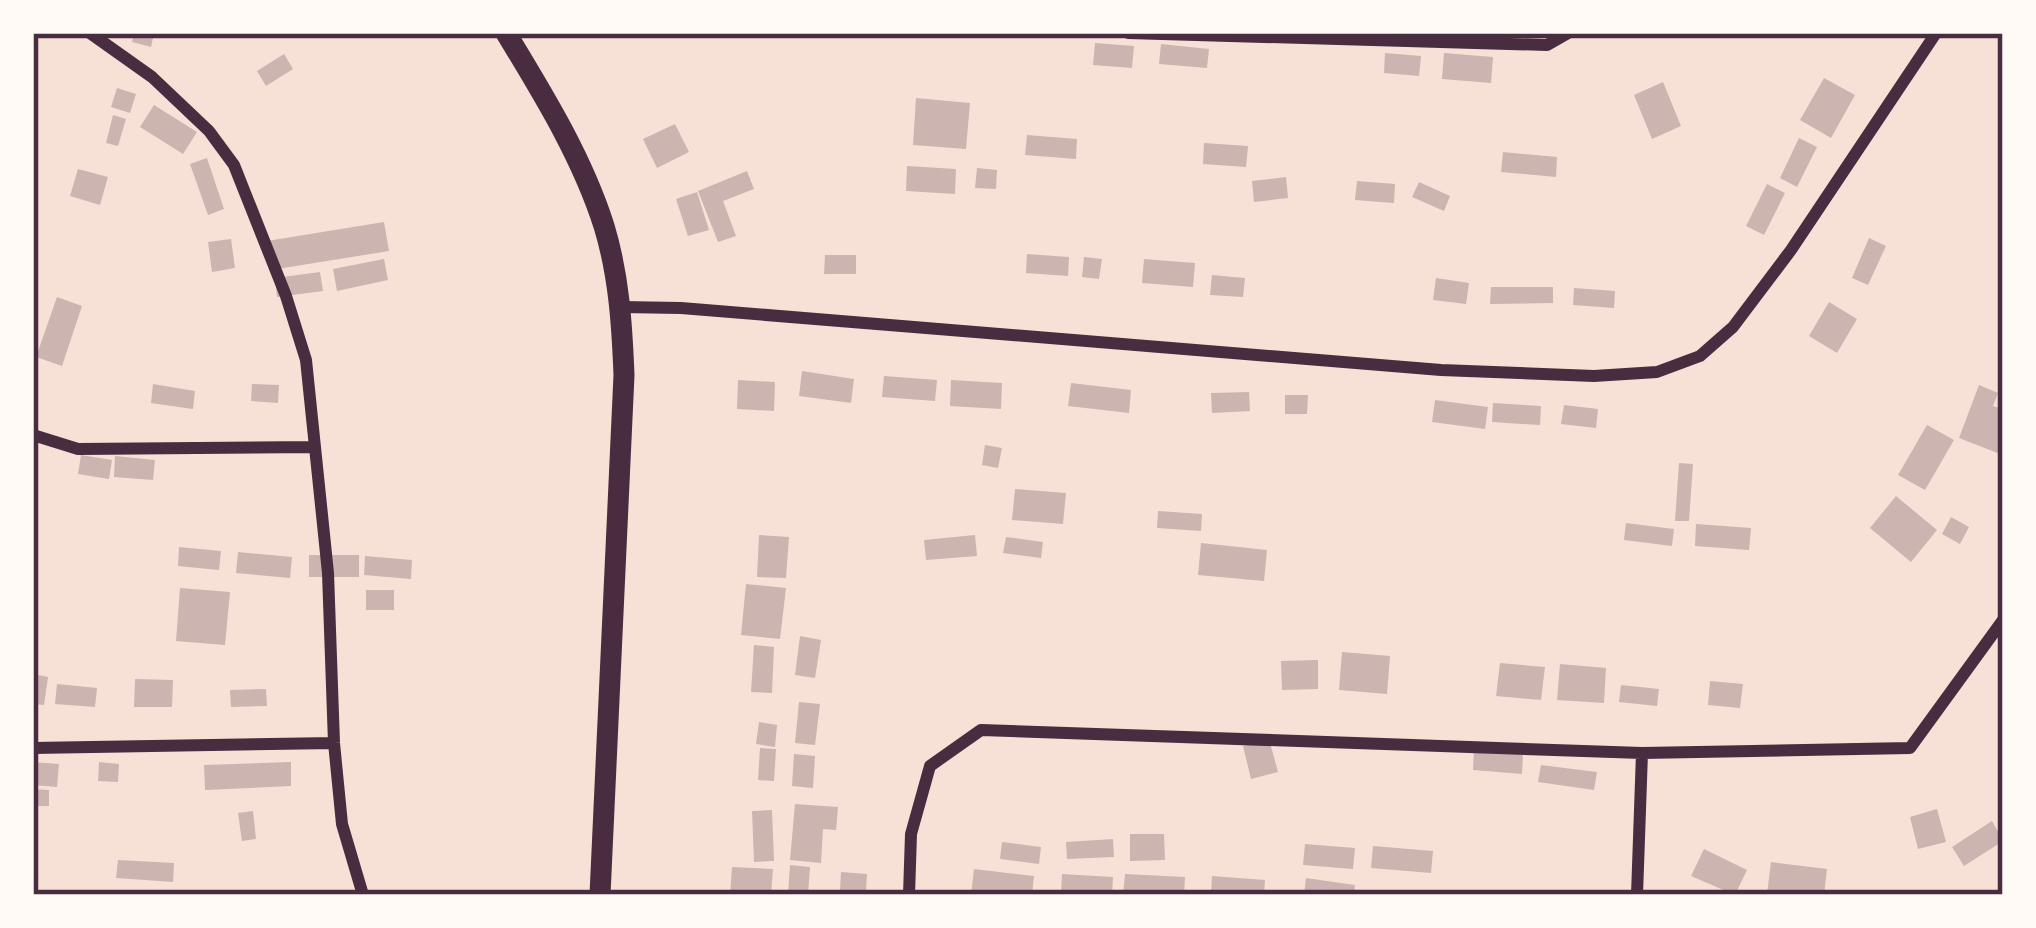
<svg xmlns="http://www.w3.org/2000/svg" width="2036" height="928" font-family="'Fira Sans',sans-serif">
<style>
.building{fill:#ccb4b1}
.lines{fill:none;stroke-linecap:round;stroke-linejoin:round}
.minor{stroke:#4a2c40;stroke-width:12}
.tertiary{stroke:#4a2c40;stroke-width:21}
.neatline{fill:none;stroke:#4a2c40;stroke-width:4.5}
</style>
<rect width="100%" height="100%" fill="#f7e1d7"/>
<!-- building -->
<path class="building" d="M134,33H154L151,47L132,42Z
M1095,43L1134,46L1132,68L1093,65Z
M1161,44L1209,49L1207,68L1159,64Z
M1385,53L1421,56L1419,76L1384,73Z
M1444,53L1493,57L1491,83L1442,79Z
M284,54L293,69L266,86L257,71Z
M1824,78L1855,95L1831,138L1800,120Z
M1663,82L1681,126L1652,139L1634,95Z
M117,88L136,94L130,113L111,107Z
M916,98L970,103L966,149L913,145Z
M154,105L197,132L183,154L140,127Z
M113,115L126,119L118,146L106,143Z
M675,124L689,152L657,168L643,139Z
M1027,135L1077,139L1076,159L1025,155Z
M1799,138L1817,147L1797,187L1780,178Z
M1204,143L1248,146L1246,167L1203,164Z
M1503,152L1557,157L1556,177L1501,172Z
M207,158L224,209L208,215L190,164Z
M907,166L956,169L955,194L906,191Z
M977,168L997,170L996,189L975,188Z
M78,169L108,177L100,205L70,196Z
M747,171L754,189L723,201L736,236L718,242L698,191Z
M1286,177L1288,198L1254,202L1252,181Z
M1357,181L1395,184L1394,203L1355,200Z
M1419,182L1450,196L1444,211L1412,197Z
M1767,184L1785,193L1764,235L1746,226Z
M697,192L709,230L688,236L676,199Z
M384,222L389,251L271,270L267,241Z
M1869,238L1886,246L1868,285L1852,278Z
M231,239L235,268L212,272L208,242Z
M1027,254L1069,257L1068,276L1026,273Z
M825,255H856V274H824Z
M1084,257L1102,259L1099,279L1082,277Z
M384,259L388,280L337,291L333,269Z
M1144,259L1195,263L1193,287L1142,283Z
M320,272L323,291L277,297L275,278Z
M1212,275L1245,278L1243,297L1210,295Z
M1436,278L1469,283L1466,304L1433,300Z
M1491,287H1553V303L1490,304Z
M1574,288L1615,291L1614,308L1573,305Z
M57,297L82,306L62,366L36,357Z
M1829,302L1857,319L1837,353L1809,336Z
M802,371L854,379L851,403L799,396Z
M884,376L937,380L935,401L882,397Z
M738,380L775,382L774,411L737,409Z
M951,380L1002,383L1001,409L950,406Z
M1071,383L1131,390L1129,413L1068,406Z
M153,384L195,391L193,409L151,403Z
M252,384L279,385L278,403L251,401Z
M1979,385L1998,393L1993,406L2003,409L2000,454L1959,438Z
M1249,392L1250,411L1212,413L1211,393Z
M1285,395H1308L1307,414H1285Z
M1435,400L1488,407L1485,429L1432,422Z
M1493,403L1541,406L1540,425L1492,422Z
M1564,405L1598,409L1596,428L1561,424Z
M1927,425L1954,440L1925,490L1898,475Z
M985,445L1002,448L998,468L982,465Z
M81,455L112,460L109,479L78,474Z
M115,456L155,460L153,480L114,477Z
M1679,463L1693,464L1689,521H1675Z
M1015,489L1066,493L1063,524L1012,520Z
M1896,496L1937,530L1911,562L1870,528Z
M1158,511L1202,514L1201,531L1157,528Z
M1951,517L1969,527L1960,544L1942,534Z
M1626,523L1674,529L1672,546L1624,540Z
M1696,524L1751,528L1749,550L1695,546Z
M759,535L789,537L786,578L757,577Z
M975,535L977,556L926,560L924,540Z
M1006,537L1043,542L1041,558L1003,553Z
M1201,543L1267,550L1264,581L1198,575Z
M179,547L221,551L219,570L178,566Z
M238,552L292,557L290,578L236,573Z
M309,555H359V577H309Z
M365,556L412,560L411,579L364,575Z
M746,584L786,588L780,639L741,635Z
M180,588L230,592L225,645L176,641Z
M366,590H394V610H366Z
M800,636L821,640L815,678L795,675Z
M754,645L774,647L772,693L751,692Z
M1342,652L1390,656L1387,694L1339,690Z
M1318,660V689L1282,690L1281,661Z
M1500,663L1545,667L1541,700L1496,696Z
M1560,664L1606,668L1604,703L1557,700Z
M33,674L48,677L44,705L33,704Z
M135,679L173,680L172,707H134Z
M1710,681L1743,684L1740,708L1708,705Z
M57,684L97,688L95,707L55,704Z
M1621,685L1659,689L1657,706L1619,702Z
M266,689L267,706L231,707L230,690Z
M799,702L820,704L815,745L795,743Z
M759,722L777,725L775,747L756,744Z
M1269,739L1278,772L1251,779L1243,746Z
M760,748L776,749L774,781L758,780Z
M1474,750L1523,754L1522,774L1473,770Z
M794,754L815,756L813,788L792,786Z
M33,762L59,764L57,787L33,785Z
M99,762L119,764L118,782L98,781Z
M291,762V786L205,790L204,765Z
M1541,765L1597,772L1594,790L1538,782Z
M33,789L49,790V806H33Z
M795,804L838,807L836,830L823,829L821,863L790,860Z
M1937,809L1946,842L1918,849L1910,817Z
M772,810L774,861L754,862L752,811Z
M253,811L256,839L242,841L238,813Z
M1992,821L2003,841L1964,866L1952,847Z
M1130,834H1164L1165,860L1130,861Z
M1113,839L1114,857L1067,859L1066,842Z
M1002,842L1041,847L1039,864L1000,859Z
M1305,844L1355,848L1353,869L1303,865Z
M1373,846L1433,851L1431,873L1371,868Z
M1704,849L1747,870L1735,895L1691,876Z
M118,860L174,863L173,882L116,878Z
M1771,862L1827,869L1824,895L1767,894Z
M790,865L810,867L808,895H788Z
M732,867L773,869L771,895H730Z
M974,869L1034,876L1032,895H971Z
M841,872L867,874L866,891L840,890Z
M1062,874L1113,877L1112,895H1061Z
M1125,874L1185,877L1184,895H1123Z
M1212,876L1265,880L1264,895H1211Z
M1306,878L1355,885L1354,895H1304Z"/>
<g class="lines">
<!-- minor -->
<path class="minor" d="M90,33L152,77L209,131L234,165L286,296L306,360L328,573L334,743L342,824L363,895
M1128,33L1547,45L1568,33
M621,307L681,308L1441,370L1594,376L1657,372L1700,356L1733,327L1791,250L1936,33
M33,435L78,449L314,447
M33,748L334,743
M909,895L911,834L930,766L981,730L1642,753L1910,748L2003,620
M1637,895L1642,753"/>
<!-- tertiary -->
<path class="tertiary" d="M506,33C543,94 582,157 604,226C619,275 622,325 624,375L600,895"/>
</g>
<!-- border -->
<rect width="2036" height="928" fill="none" stroke="#fffaf5" stroke-width="72"/>
<rect x="36" y="36" width="1964" height="856" class="neatline"/>
</svg>
